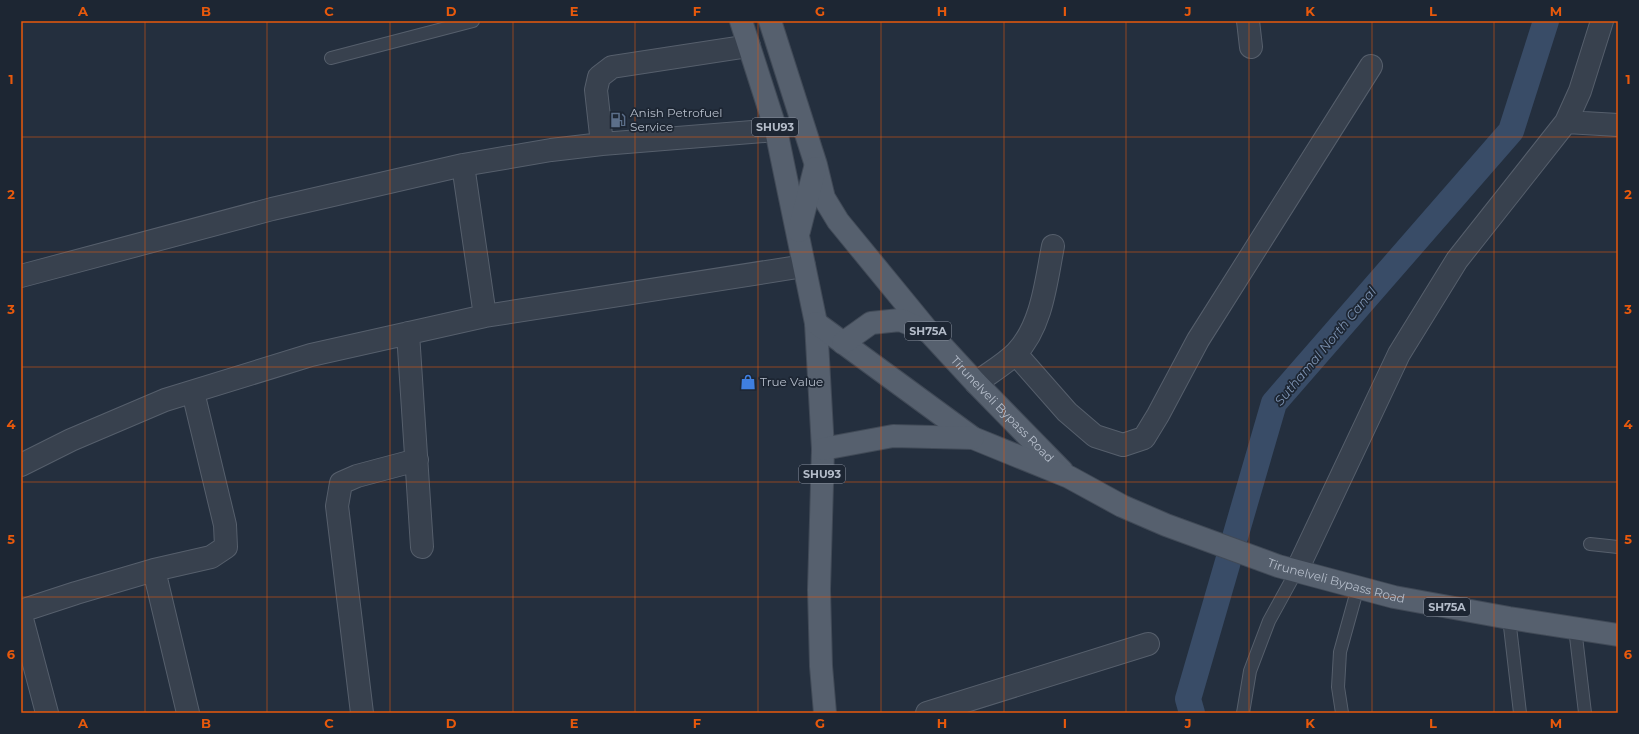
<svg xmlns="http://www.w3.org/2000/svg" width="1639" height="734" font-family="Montserrat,sans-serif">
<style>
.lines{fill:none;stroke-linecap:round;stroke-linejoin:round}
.canal{stroke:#394c67;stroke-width:26}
.lane-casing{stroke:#565f6c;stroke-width:14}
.street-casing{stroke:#565f6c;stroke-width:24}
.primary-casing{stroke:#414a57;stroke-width:24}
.lane{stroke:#38414e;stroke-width:12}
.street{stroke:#38414e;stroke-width:22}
.primary{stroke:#56606e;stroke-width:22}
.grid{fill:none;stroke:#e8590c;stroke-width:1;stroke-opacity:0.55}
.labels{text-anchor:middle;stroke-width:3.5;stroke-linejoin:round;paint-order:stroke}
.shield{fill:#1d2633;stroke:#878f9c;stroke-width:1}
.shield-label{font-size:11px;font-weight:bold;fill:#b4bcc9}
.poi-label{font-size:12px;fill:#b4bcc9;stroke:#1d2633;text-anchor:start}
.street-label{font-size:12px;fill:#b4bcc9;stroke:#1d2633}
.water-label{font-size:13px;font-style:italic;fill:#7c92b1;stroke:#1d2633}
.neatline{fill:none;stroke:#e8590c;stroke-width:1.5}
.grid-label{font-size:13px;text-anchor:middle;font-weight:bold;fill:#e8590c}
</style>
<rect width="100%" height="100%" fill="#242f3e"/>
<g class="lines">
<!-- canal -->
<path class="canal" d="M1192,713L1188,699L1274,403L1511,131L1546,21"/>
<defs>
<path id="lane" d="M331,58L473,21
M1590,544L1618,547
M1509,618L1520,713
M1575,628L1585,713
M1243,713L1250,671L1269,621L1297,570
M1342,713L1338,687L1340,652L1358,587"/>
<path id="street" d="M1248,21L1251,47
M1566,122L1618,125
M602,144L596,90L599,77L612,67L749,46
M463,165L485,316
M21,276L272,209L463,165L551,150L602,144L776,130
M408,333L422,547
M1016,354L1067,412L1095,436L1123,445L1144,438L1158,415L1198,340L1371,66
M976,383C988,374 1005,364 1016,353C1042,326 1046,282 1053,246
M21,465L71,440L165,400L311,355L485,316L804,266
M154,570L188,713
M1297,570L1399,354L1457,260L1566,122L1580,91L1602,21
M21,611L76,593L154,570L211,557L226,547L225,525L193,392
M21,615L47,713
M362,713L337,506L341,483L357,476L417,460
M927,713L1148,644"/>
<g id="primary">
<path d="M741,21L776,130L816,323L823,449L819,590L821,666L825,713"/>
<path id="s1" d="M770,21L816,165L824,198L838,221L929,332L976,383L1062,471"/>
<path d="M799,231L815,168"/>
<path id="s2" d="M816,323L973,438L1069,477L1122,506L1166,525L1278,566L1394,597L1509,618L1618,635"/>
<path d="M843,343L871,323L900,320L927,331"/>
<path d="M823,449L893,436L973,438"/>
</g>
</defs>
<!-- lane casing -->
<use href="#lane" class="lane-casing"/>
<!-- street casing -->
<use href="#street" class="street-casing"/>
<!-- primary casing -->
<use href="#primary" class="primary-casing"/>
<!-- lane -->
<use href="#lane" class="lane"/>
<!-- street -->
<use href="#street" class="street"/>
<!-- primary -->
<use href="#primary" class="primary"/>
</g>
<!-- grid -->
<path class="grid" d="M145,21V713M267,21V713M390,21V713M513,21V713M635,21V713M758,21V713M881,21V713M1004,21V713M1126,21V713M1249,21V713M1372,21V713M1494,21V713M21,137H1618M21,252H1618M21,367H1618M21,482H1618M21,597H1618"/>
<!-- icons -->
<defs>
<symbol id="fuel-bare" viewBox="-9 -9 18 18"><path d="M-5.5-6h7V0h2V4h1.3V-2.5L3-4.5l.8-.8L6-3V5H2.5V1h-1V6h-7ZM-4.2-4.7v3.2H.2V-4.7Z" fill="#5c6f8a" stroke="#1d2633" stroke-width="2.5" paint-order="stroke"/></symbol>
<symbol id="shop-bare" viewBox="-9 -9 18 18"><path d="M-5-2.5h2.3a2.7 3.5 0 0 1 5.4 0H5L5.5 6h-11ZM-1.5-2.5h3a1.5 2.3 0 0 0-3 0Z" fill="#3f7fe0" stroke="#1d2633" stroke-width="2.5" paint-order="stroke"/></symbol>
</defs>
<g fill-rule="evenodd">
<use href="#fuel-bare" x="607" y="109" width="22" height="22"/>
<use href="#shop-bare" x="737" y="371" width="22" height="22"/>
</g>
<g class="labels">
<!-- shield labels -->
<g class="shield">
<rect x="752" y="118" width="46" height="18" rx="3"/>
<rect x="905" y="322" width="46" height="18" rx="3"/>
<rect x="799" y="465" width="46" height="18" rx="3"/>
<rect x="1424" y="598" width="46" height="18" rx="3"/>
</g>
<g class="shield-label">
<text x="775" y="131">SHU93</text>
<text x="928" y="335">SH75A</text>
<text x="822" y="478">SHU93</text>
<text x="1447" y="611">SH75A</text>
</g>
<!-- poi labels -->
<g class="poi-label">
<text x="630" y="117">Anish Petrofuel<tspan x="630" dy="14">Service</tspan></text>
<text x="760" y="386">True Value</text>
</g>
<!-- street labels -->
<g class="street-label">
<text dy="4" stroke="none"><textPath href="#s1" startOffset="462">Tirunelveli Bypass Road</textPath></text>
<text dy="4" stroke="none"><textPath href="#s2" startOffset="586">Tirunelveli Bypass Road</textPath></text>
</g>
<!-- water labels -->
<g class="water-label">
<text transform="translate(1325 346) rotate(-50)" y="5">Suthamal North Canal</text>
</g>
</g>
<!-- border -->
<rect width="1639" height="734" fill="none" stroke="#1d2633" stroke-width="44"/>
<rect x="22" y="22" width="1595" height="690" class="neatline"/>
<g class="grid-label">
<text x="83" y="16">A</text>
<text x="206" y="16">B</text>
<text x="329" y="16">C</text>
<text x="451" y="16">D</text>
<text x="574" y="16">E</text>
<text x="697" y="16">F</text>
<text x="820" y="16">G</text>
<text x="942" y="16">H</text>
<text x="1065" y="16">I</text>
<text x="1188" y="16">J</text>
<text x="1310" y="16">K</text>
<text x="1433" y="16">L</text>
<text x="1556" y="16">M</text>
<text x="11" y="84">1</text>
<text x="1628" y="84">1</text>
<text x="11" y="199">2</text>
<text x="1628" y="199">2</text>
<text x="11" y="314">3</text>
<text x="1628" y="314">3</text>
<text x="11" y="429">4</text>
<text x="1628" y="429">4</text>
<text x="11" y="544">5</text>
<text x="1628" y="544">5</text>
<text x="11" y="659">6</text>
<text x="1628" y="659">6</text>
<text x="83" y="728">A</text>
<text x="206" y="728">B</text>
<text x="329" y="728">C</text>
<text x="451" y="728">D</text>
<text x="574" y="728">E</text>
<text x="697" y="728">F</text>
<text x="820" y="728">G</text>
<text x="942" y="728">H</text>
<text x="1065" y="728">I</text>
<text x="1188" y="728">J</text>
<text x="1310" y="728">K</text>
<text x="1433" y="728">L</text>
<text x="1556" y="728">M</text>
</g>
</svg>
